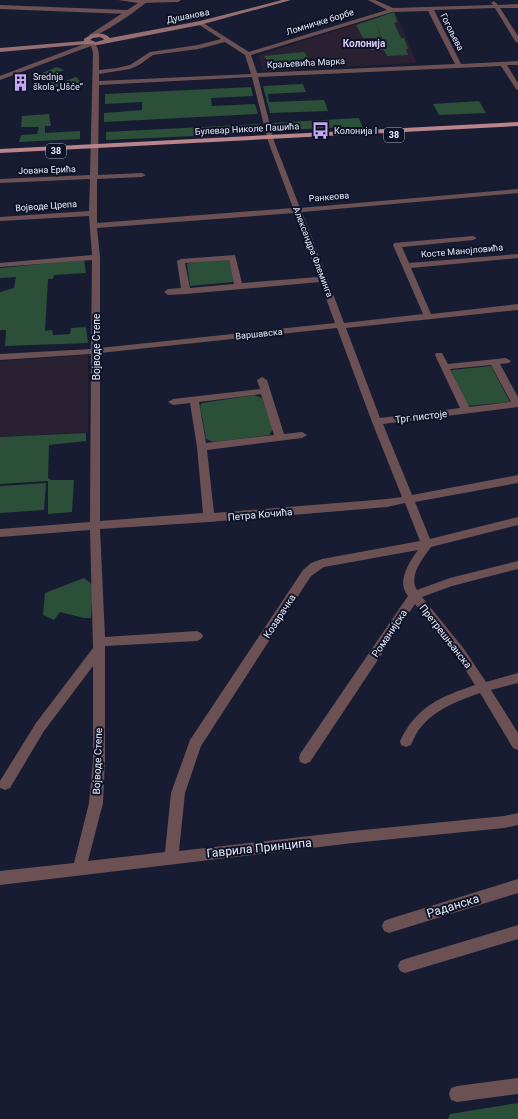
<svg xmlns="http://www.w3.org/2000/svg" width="518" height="1119" font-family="Roboto,sans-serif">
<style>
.education{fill:#292131}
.green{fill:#2b4f38}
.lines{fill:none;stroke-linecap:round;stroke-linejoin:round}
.minor{fill:#6b5154;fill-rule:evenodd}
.tertiary{fill:#6b5154;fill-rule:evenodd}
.secondary{fill:#976e72;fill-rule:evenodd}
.primary{fill:#b9848a;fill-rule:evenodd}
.labels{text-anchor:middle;stroke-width:4;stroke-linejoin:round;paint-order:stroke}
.far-street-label{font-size:9px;fill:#e7ecfb;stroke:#0f1328}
.far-poi-label{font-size:9px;fill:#e7ecfb;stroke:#0f1328;text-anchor:start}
.shield{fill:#0f1328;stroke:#a6abbc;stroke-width:1}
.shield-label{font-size:9px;font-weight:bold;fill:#e7ecfb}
.far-quarter-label{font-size:10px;font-weight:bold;fill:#dccdf7;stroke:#0f1328}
.street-label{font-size:10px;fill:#e7ecfb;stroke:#0f1328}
.near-street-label{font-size:12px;fill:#e7ecfb;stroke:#0f1328}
</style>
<rect width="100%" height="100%" fill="#181c32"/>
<!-- education -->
<path class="education" d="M395,12L417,63L263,71L259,55Z
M88,355V432L0,437V361Z"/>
<!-- green -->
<path class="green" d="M394,12L397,22L394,23L401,38H404L408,49H406L408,55L387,56L384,50H371L367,41L387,39H382L376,23L381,38H363L356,25Z
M304,52L310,60L270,65L264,56Z
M57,67L64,70L52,75L65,81L76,77L85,86L51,87L46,80L37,75Z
M303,84L306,92L268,94L269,102L324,100L328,111L270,113L263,86Z
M251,87L253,96L211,98L212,106L255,104L258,114L104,122V113L142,110V102L105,104V94Z
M479,101L486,113L439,115L433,104Z
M49,114L51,126H45V133L80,131V139L19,142L21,135L37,134L39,127H21L22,116Z
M359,118L363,128C333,126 305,130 275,130L271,123Z
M259,124L261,133L106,140V132Z
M226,259L229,260L234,281L232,282L190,286L187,264L189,263Z
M84,260L86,273L54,275L53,279H48L45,331L52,330L53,335L70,334L71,328L86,327L88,343L5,346L6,330H0V292L14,288L16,277L0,278V268Z
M491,366L510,402L467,406L451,370Z
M254,395L262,398L273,429L269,435L214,442L206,439L200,406L202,403Z
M86,433V441L49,445L48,478L51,480H74L72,512L48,514V481L0,484V437Z
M46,483L44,510L0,513V486Z
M84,578L93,585L91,618H84L60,612L54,620L43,615L45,593Z
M518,1103V1119H448L450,1114Z"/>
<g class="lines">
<!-- minor -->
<path class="minor" d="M143,0H181L178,2L141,3L140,2Z
M368,0H375L393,8L493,5L491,3L494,1L498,5L518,4V8H500L518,36V43L515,41L495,8L434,10L461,64L518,61V65H507L518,83V90L516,89L501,66L258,77L274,141L300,208L518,189V193L302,212L344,323L423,314L393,245L394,243L473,236L477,238L473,240L402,247L409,263L518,254V258L411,268L431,314L518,304V310L346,328L380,418L460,408L435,355L436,353H442L448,364L506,358L511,361L509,363L500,364L518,397V407L383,424L412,495L518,475V483L415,502L430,539L518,517V525L431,547C423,558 408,576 417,590L450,578L518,561V569L452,586L422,597L464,649L486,682L518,673V683L491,690L518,733V750L513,748L480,693C460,700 436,709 422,726C417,731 414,738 411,745L406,747L401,745L400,741C417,706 440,697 475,685L456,655L415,604L310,762L305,764L300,762L299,758L300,754L408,596C396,581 409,563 418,550L324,567L311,576L201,746L185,793L179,851L353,831L504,816L518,813V825L504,828L353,843L0,885V871L74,863L89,803L93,760V666L44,731L10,788L5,790L0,788V781L36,723L93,648L90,530L0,537V529L90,522L91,354L0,360V354L91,349L92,260L0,267V263L92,255L89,216L0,221V217L89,211L90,179L0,183V179L90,175L93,53L91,46L0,80V76L92,41C101,46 99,61 99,70L117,68L130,65L150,52L198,45L221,39L198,24V22L200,21L249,52L387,10ZM428,11L455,64L257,73L251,55L392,12ZM225,42L245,55L251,74L99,81V74L130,69L139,65L153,55L198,49ZM252,77L268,141L293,208L97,223V179L142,177L146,175L142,173L98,175L99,85ZM294,213L318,277L242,283L235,255L181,259L177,261L181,288L168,289L164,292L168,295L186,294L320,282L335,323L100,348V257L97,228ZM229,260L234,284L190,288L185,263ZM337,328L372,422L402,497L387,499L214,513L207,450L302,438L307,435L302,432L284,434L267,380L262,377L257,380L260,389L173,399L168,402L173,405L190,403L197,447L203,513L100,521V353ZM491,365L511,402L469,407L450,369ZM261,394L274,435L206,443L199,402ZM405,503L420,541L322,559L311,563L303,570L190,740L171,793L165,852L88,861L103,803L105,760V646L197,641L201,639L203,636L201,633L197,631L105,637L100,529L209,522L387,507Z
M0,5L128,10L131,12L128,14L0,9Z
M518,879V893L389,933L384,931L382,926L384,921L389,919Z
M518,925V939L405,973L400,971L398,966L400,961L405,959Z
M518,1078V1094L457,1102L451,1100L449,1094L451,1088L457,1086Z"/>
<!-- tertiary -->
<path class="tertiary" d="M118,0H149C141,8 98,38 89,37V35L138,3Z"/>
<!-- secondary -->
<path class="secondary" d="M282,0H291L200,25L98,45L88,44L0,52V48L84,41V39C92,33 103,31 110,38L200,21ZM100,37L104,39L103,40L96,42L90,40L93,38Z"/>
<!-- primary -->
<path class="primary" d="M518,122V126L0,153V149Z"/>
</g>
<!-- icons -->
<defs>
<symbol id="building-bare" viewBox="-9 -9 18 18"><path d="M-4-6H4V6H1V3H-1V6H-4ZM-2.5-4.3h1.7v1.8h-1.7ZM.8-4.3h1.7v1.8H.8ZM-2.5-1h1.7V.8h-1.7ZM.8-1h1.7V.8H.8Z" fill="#c4a7f1" stroke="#0f1328" stroke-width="2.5" paint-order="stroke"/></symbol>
<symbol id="bus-bare" viewBox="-9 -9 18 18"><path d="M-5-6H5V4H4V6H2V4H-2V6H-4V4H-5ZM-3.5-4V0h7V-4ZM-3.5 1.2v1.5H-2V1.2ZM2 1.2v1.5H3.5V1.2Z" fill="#c4a7f1" stroke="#0f1328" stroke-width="2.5" paint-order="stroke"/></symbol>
</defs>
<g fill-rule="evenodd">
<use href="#building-bare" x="8" y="70" width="25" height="25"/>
<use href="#bus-bare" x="308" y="118" width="25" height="25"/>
</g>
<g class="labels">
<!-- far-street labels -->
<g class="far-street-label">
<text transform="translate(188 16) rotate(-11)" y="3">Душанова</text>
<text transform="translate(320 22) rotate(-17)" y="3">Ломничке борбе</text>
<text transform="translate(452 32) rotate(63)" y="3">Гогољева</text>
<text transform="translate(306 63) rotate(-3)" y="3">Краљевића Марка</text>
<text transform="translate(247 129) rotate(-3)" y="3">Булевар Николе Пашића</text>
<text transform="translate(47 170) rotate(-2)" y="3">Јована Ерића</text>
<text transform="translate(329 197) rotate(-5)" y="3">Ранкеова</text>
<text transform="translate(46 206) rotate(-4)" y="3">Војводе Црепа</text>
<text transform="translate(462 251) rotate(-5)" y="3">Косте Манојловића</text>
<text transform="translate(313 252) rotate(69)" y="3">Александра Флеминга</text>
<text transform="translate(259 334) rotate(-6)" y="3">Варшавска</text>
</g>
<!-- far-poi labels -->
<g class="far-poi-label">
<text x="33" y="80">Srednja<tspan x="33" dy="10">škola „Ušće”</tspan></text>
<text x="334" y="134">Колонија I</text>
</g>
<!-- shield labels -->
<g class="shield">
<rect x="384" y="128" width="20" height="14" rx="3"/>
<rect x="46" y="144" width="20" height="14" rx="3"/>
</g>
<g class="shield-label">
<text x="394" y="138">38</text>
<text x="56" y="154">38</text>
</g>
<!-- far-quarter labels -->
<g class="far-quarter-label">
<text x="364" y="47">Колонија</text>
</g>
<!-- street labels -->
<g class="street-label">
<text transform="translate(96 347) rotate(-90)" y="4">Војводе Степе</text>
<text transform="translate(421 416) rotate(-7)" y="4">Трг пистоје</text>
<text transform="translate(260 514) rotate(-5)" y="4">Петра Кочића</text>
<text transform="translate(279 616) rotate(-57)" y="4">Козарачка</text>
<text transform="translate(389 633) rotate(-56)" y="4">Романијска</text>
<text transform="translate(446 636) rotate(52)" y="4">Претрешњанска</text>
<text transform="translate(97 761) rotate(-88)" y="4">Војводе Степе</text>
</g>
<!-- near-street labels -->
<g class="near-street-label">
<text transform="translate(259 848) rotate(-6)" y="4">Гаврила Принципа</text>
<text transform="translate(453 906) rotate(-17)" y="4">Раданска</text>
</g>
</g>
</svg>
